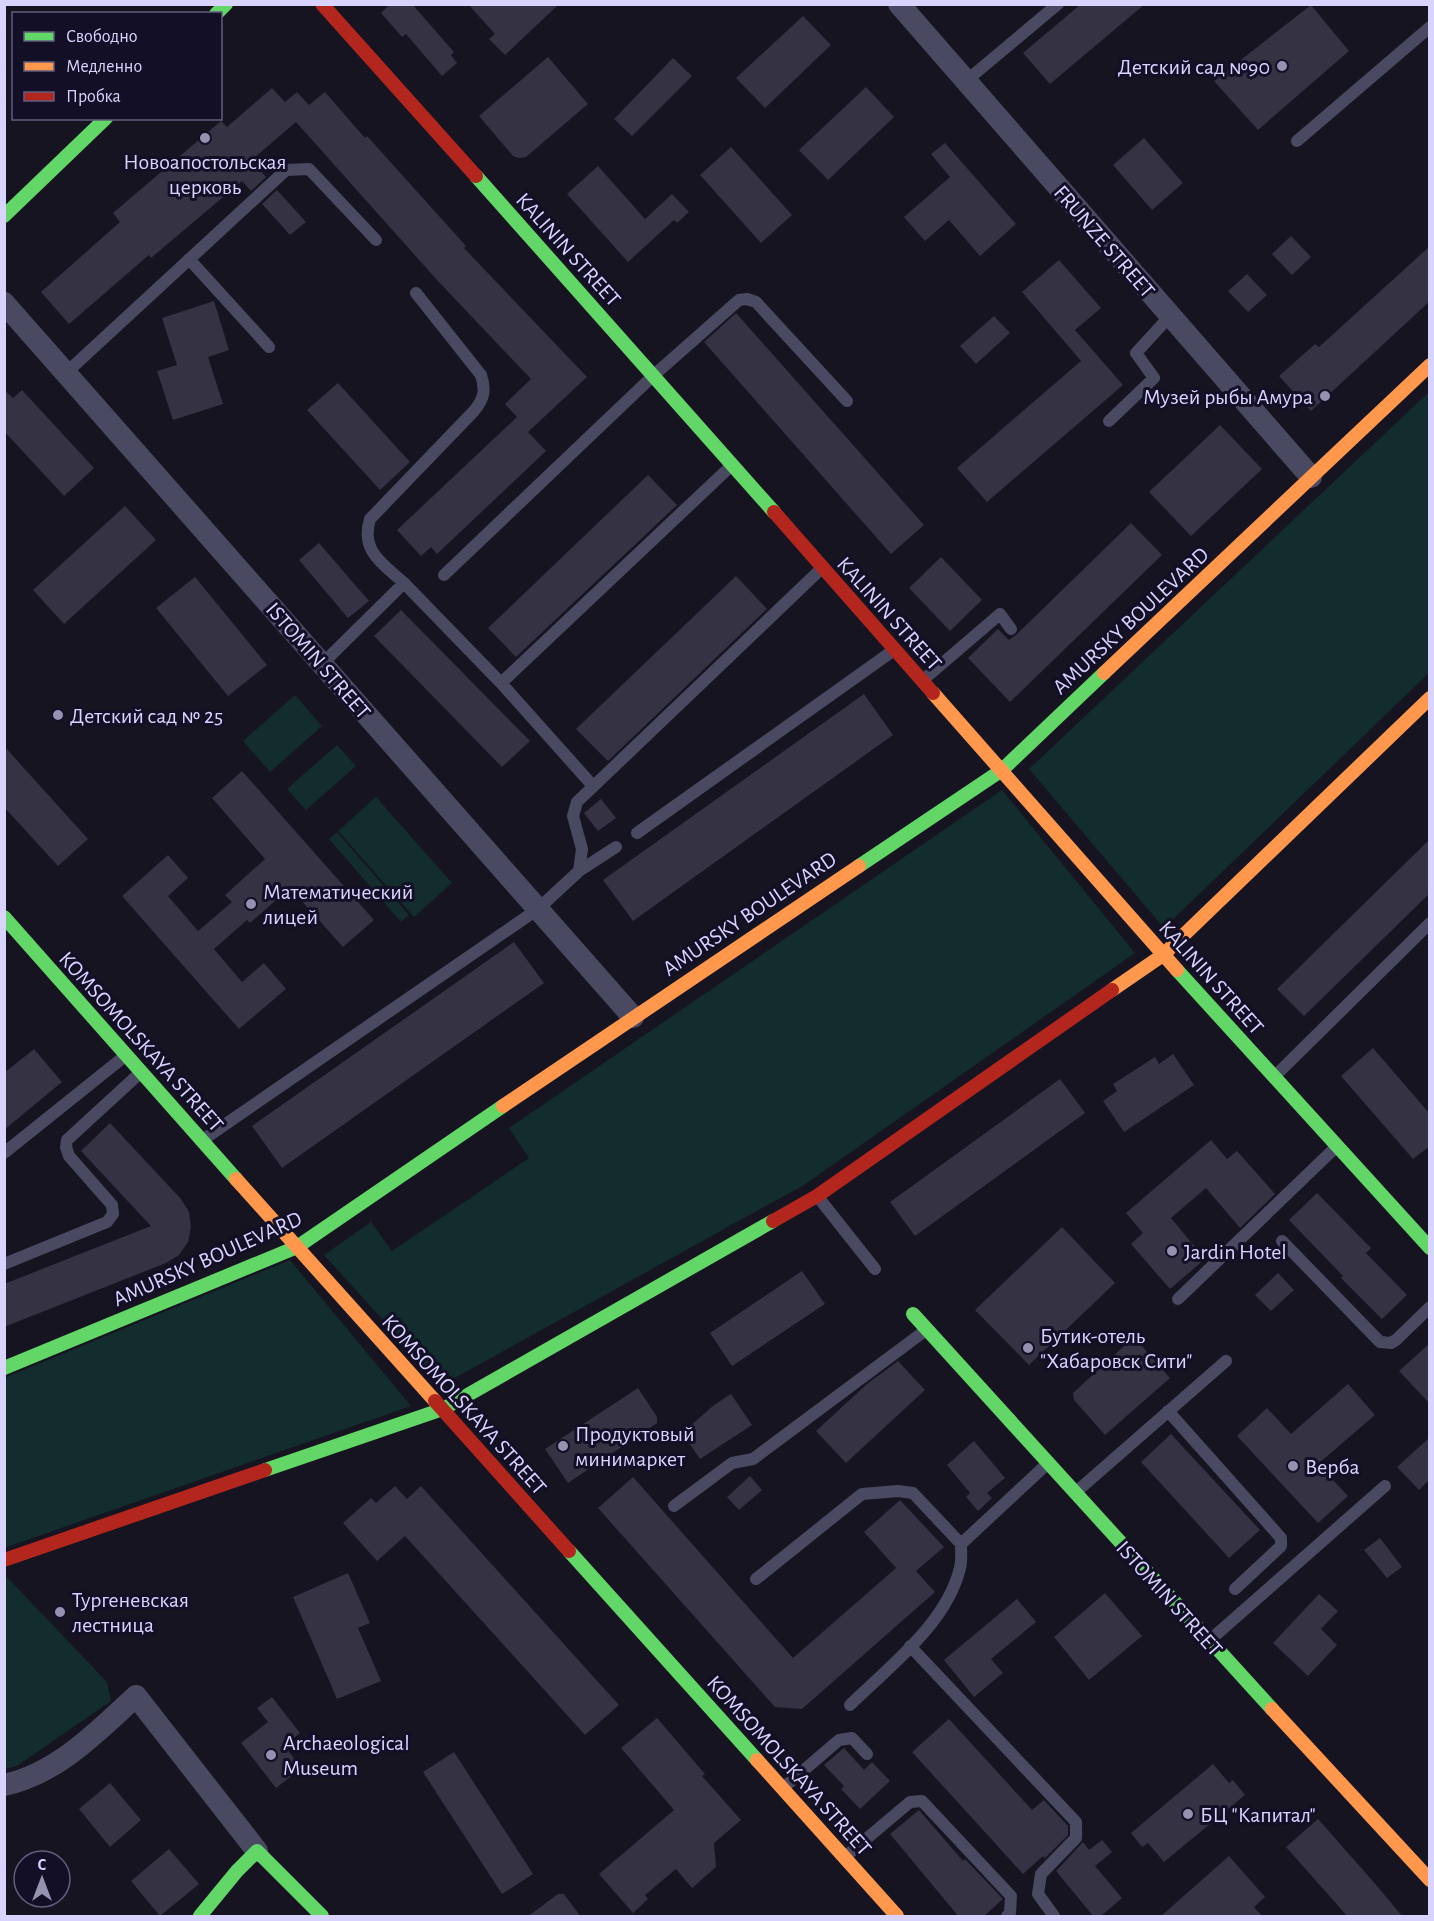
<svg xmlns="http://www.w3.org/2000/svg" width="1434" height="1921" font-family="'Alegreya Sans',sans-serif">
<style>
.green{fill:#132c2d}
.building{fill:#343243}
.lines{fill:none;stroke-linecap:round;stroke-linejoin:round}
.lane{stroke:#4a4962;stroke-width:12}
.street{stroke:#4a4962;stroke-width:22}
.fast{stroke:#63d668;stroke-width:14}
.slow{stroke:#ff974d;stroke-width:14}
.jam{stroke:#b3261e;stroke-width:14}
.poi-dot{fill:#9591b1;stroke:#130f26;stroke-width:2}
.labels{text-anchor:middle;stroke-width:6;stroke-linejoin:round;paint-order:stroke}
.poi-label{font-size:22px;fill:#d9d4ff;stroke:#130f26;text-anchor:start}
.street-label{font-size:22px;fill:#d9d4ff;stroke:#130f26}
</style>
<rect width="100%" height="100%" fill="#161421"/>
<!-- green -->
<path class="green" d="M1429,392V673L1164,928L1029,769Z
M295,695L322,726L270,772L243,741Z
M337,745L356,766L306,810L287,789Z
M1002,790L1135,953L804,1185L442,1385L324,1255L371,1222L392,1251L529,1158L509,1128Z
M376,797L452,883L414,917L338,831Z
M337,832L409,915L401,922L329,839Z
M290,1260L411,1406L4,1548V1378Z
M5,1575L107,1682L111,1701L17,1766L5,1769Z"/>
<!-- building -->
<path class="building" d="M390,4H412L454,52L451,55L457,63L442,76L406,34L402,37L381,13Z
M468,4H559L505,55L489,39L495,34Z
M1081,4H1145L1050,84L1023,53Z
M1311,5L1349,51L1258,130L1214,81Z
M803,16L831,45L765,108L736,78Z
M548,57L588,104L526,157L519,158L513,156L479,116Z
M673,58L692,76L632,136L614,119Z
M866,87L894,117L828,180L799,150Z
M272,88L285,102L297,92L309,105L325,92L365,138L367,136L466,246L464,248L587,377L528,432L546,451L437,554L431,547L421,556L397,530L517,417L505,404L531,379L437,280L296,122L254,158L260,165L257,167L266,177L251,191L242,181L151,258L149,255L69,324L41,292L120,222L113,213L221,121L227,127Z
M1144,138L1183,183L1152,210L1113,165Z
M945,143L1016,224L980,256L949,220L925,241L904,217L950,177L931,154Z
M731,147L792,215L761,243L700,175Z
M598,166L645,219L672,194L689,212L677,223L674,220L628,262L567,194Z
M277,190L306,222L290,235L262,204Z
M1291,236L1311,257L1292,275L1272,254Z
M1430,246V301L1311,411L1279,376L1315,344L1319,347Z
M1059,260L1101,308L1075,330L1123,385L987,502L957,468L1081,361L1022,292Z
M1247,274L1267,295L1248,312L1228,291Z
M214,301L229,350L208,357L223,404L173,420L157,371L177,365L162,318Z
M736,313L924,525L891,554L704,342Z
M994,316L1010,333L976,364L960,346Z
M338,383L410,462L380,490L307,410Z
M4,390L13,398L22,390L94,468L64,496L4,431Z
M1220,425L1262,469L1191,536L1149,492Z
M648,475L677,505L516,657L488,628Z
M125,506L156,540L64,624L33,590Z
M1131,523L1162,555L1010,702L968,658L998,629L1009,640L1016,635Z
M319,543L369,601L348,618L299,560Z
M941,557L982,600L950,631L909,588Z
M736,576L767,609L608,761L576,729Z
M195,577L267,665L228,696L156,608Z
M401,610L530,741L502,767L374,636Z
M864,694L893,735L633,921L603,880Z
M4,746L88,839L58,866L4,807Z
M242,771L374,920L343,947L290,888L250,923L247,920L214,949L242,982L264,963L286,989L239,1029L122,896L168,855L188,878L168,896L198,931L232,902L225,895L265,859L212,798Z
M601,799L616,818L598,831L584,813Z
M1430,839V893L1304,1016L1277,989Z
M514,942L544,983L282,1168L252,1126Z
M1373,1048L1430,1114V1146L1413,1159L1341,1076Z
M34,1049L62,1082L4,1130V1073Z
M1173,1054L1194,1085L1124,1132L1103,1101L1117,1091L1113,1084L1155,1057L1159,1064Z
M1060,1079L1085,1113L915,1236L890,1202Z
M110,1123L181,1199L189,1212L191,1227L188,1242L179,1255L166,1263L4,1327V1284L151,1226L81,1151Z
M1211,1140L1227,1159L1237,1151L1275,1194L1240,1228L1206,1188L1171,1218L1205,1259L1170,1289L1131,1244L1143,1233L1126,1213Z
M1317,1193L1371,1248L1366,1253L1407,1295L1382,1319L1341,1278L1343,1276L1289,1220Z
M1062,1227L1115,1283L1029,1365L975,1310Z
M802,1271L825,1304L732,1366L710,1333Z
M1278,1273L1294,1290L1271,1311L1255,1295Z
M1134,1337L1170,1378L1105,1435L1074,1400L1073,1393Z
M1430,1343V1404L1399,1371Z
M898,1361L925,1390L846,1463L816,1431L867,1384Z
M1348,1384L1375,1415L1318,1464L1348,1496L1318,1523L1237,1436L1267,1408L1291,1434Z
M638,1388L657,1417V1423L568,1483L545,1449Z
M731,1394L752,1425L700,1459L682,1433L714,1405Z
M1171,1434L1260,1530L1229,1558L1141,1462Z
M1430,1437V1479L1419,1490L1397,1467Z
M974,1441L1005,1478L987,1493L992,1498L978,1511L966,1497L970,1493L947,1465Z
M750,1476L762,1490L739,1510L727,1497Z
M633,1477L793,1658L896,1568L864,1532L900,1500L944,1547L916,1571L935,1592L802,1709L775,1707L598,1508Z
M395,1486L407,1499L421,1486L619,1705L585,1735L405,1536L377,1561L343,1523L371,1498L376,1503Z
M1380,1538L1402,1567L1387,1578L1364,1550Z
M348,1573L370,1623L358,1628L381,1681L337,1699L293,1597Z
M1105,1593L1142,1636L1089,1680L1054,1637Z
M1319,1594L1338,1611L1321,1629L1337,1645L1308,1676L1273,1643Z
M1017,1599L1036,1622L991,1659L1003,1673L974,1697L944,1660Z
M272,1697L300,1733L284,1746L302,1768L276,1788L241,1743L268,1722L257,1708Z
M657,1718L705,1774L702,1776L741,1820L714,1843L716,1867L692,1888L676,1869L645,1895L648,1899L633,1913L599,1874L674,1810L621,1748Z
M949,1719L1032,1810L1044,1800L1068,1826V1835L1045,1858L1043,1856L1023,1874L912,1752Z
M844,1748L864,1770L872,1762L890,1781L860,1809L841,1789L844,1786L824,1765Z
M454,1752L533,1874L502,1894L423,1772Z
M1213,1764L1229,1783L1233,1780L1245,1795L1164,1862L1148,1843L1142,1847L1131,1833Z
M110,1783L141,1820L110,1847L79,1809Z
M919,1810L963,1861L965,1859L1003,1899L983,1917H959L890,1834Z
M1318,1819L1371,1879L1403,1917H1348L1286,1847Z
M1102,1840L1112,1852L1095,1866L1122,1898L1100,1917H1094L1056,1871L1083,1842L1089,1850Z
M169,1849L199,1884L160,1916L131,1881Z
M1229,1856L1265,1897L1254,1907L1263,1917H1160Z
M558,1894H564L581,1917H527Z"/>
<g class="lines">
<!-- lane -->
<path class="lane" d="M966,81L1058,4
M1297,141L1430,27
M189,259L269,347
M66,373L286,170L309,169L376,240
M1109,421L1154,378L1136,353L1170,316
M444,575L654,375L739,300L747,299L756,302L847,401
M404,583C383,564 360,551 370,519L474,411C484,399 486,390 481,375L416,293
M322,664L404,583L501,683
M923,680L1000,614L1011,629
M593,786L501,683L731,466
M637,833L894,650
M579,871L616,847
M1275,1076L1430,923
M204,1139L538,909L579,871L582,849L573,816L577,802L821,569
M4,1153L125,1056
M818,1197L875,1269
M1282,1241L1380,1342L1391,1343L1396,1340L1430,1307
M4,1264L107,1222L113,1214L112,1205L69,1156L66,1147L67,1140L140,1073
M1178,1299L1336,1147
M1168,1411L1281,1538V1546L1235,1589
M1076,1492L1226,1361
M674,1506L732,1463L753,1459L926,1330
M756,1579L862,1494L898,1491L913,1493L961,1544
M1210,1640L1385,1486
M910,1646L1076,1822V1838L1041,1874L1038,1894L1054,1916
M850,1705C889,1667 947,1623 960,1568C962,1560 961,1552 961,1544L1047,1464
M783,1788L839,1740L852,1738L867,1754
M846,1856L910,1802L922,1801L1011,1896L1010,1913L1007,1916"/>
<!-- street -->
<path class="street" d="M899,4L1311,477
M4,303L633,1017
M4,1785C57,1774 98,1731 136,1696L257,1851"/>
<!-- fast -->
<path class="fast" d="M216,14L226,4
M476,176L774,512
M4,216L106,118
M859,866L1002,770L1104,673
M4,917L236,1179
M1177,970L1430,1248
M913,1314L1272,1709
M4,1368L297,1247L503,1106
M265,1470L443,1409L773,1221
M569,1551L757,1760
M200,1916L237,1871L257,1851L322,1916"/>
<!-- slow -->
<path class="slow" d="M1104,673L1430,365
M933,693L1177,970
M1112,990L1163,955L1430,698
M503,1106L859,866
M236,1179L435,1401
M1272,1709L1430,1880
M757,1760L897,1916"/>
<!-- jam -->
<path class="jam" d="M322,4L476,176
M774,512L933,693
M773,1221L817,1196L1112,990
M435,1401L569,1551
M4,1560L265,1470"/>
</g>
<!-- markers -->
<g class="poi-dot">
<circle cx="1282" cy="66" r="6"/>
<circle cx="205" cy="138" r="6"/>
<circle cx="1325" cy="396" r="6"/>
<circle cx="58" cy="715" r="6"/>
<circle cx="251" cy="904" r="6"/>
<circle cx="1172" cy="1251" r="6"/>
<circle cx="1028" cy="1348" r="6"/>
<circle cx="563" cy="1446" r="6"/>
<circle cx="1293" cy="1466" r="6"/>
<circle cx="60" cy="1612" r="6"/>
<circle cx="271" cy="1755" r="6"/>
<circle cx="1188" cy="1814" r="6"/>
</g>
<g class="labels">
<!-- poi labels -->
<g class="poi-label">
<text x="1270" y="74" text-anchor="end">Детский сад №90</text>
<text x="205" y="169" text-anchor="middle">Новоапостольская<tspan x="205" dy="25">церковь</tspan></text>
<text x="1313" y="404" text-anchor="end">Музей рыбы Амура</text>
<text x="70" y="723">Детский сад № 25</text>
<text x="263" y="899">Математический<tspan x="263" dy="25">лицей</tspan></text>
<text x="1184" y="1259">Jardin Hotel</text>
<text x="1040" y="1343">Бутик-отель<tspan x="1040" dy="25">"Хабаровск Сити"</tspan></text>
<text x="575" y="1441">Продуктовый<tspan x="575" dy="25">минимаркет</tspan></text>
<text x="1305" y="1474">Верба</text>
<text x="72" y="1607">Тургеневская<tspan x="72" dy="25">лестница</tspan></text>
<text x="283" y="1750">Archaeological<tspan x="283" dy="25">Museum</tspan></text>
<text x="1200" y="1822">БЦ "Капитал"</text>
</g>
<!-- street labels -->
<g class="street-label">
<text transform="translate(1105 241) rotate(49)" y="8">FRUNZE STREET</text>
<text transform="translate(569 249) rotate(48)" y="8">KALININ STREET</text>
<text transform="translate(890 613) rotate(48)" y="8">KALININ STREET</text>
<text transform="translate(1130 620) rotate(-43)" y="8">AMURSKY BOULEVARD</text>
<text transform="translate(319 660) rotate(49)" y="8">ISTOMIN STREET</text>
<text transform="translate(749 913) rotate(-34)" y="8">AMURSKY BOULEVARD</text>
<text transform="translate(1212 977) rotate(48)" y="8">KALININ STREET</text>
<text transform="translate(142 1041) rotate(48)" y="8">KOMSOMOLSKAYA STREET</text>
<text transform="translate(207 1258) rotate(-24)" y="8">AMURSKY BOULEVARD</text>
<text transform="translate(465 1404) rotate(48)" y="8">KOMSOMOLSKAYA STREET</text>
<text transform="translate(1170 1598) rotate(48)" y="8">ISTOMIN STREET</text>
<text transform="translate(790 1765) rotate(48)" y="8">KOMSOMOLSKAYA STREET</text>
</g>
</g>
<!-- border -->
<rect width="1434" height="1921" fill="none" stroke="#d9d4ff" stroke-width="12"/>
<!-- legend -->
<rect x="12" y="12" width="210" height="108" fill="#130f26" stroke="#625e7d" stroke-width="1.5"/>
<rect x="24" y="32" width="30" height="9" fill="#63d668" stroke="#625e7d" stroke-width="1.5"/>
<text x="66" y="42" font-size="18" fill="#d9d4ff">Свободно</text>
<rect x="24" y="62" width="30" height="9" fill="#ff974d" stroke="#625e7d" stroke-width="1.5"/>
<text x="66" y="72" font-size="18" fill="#d9d4ff">Медленно</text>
<rect x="24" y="92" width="30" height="9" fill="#b3261e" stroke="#625e7d" stroke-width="1.5"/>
<text x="66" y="102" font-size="18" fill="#d9d4ff">Пробка</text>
<!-- north arrow -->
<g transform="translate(42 1879)"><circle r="28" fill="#130f26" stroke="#625e7d" stroke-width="1.5"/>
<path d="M0-4.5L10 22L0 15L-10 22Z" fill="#9591b1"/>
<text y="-9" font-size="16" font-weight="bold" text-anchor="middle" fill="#d9d4ff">С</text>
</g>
</svg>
